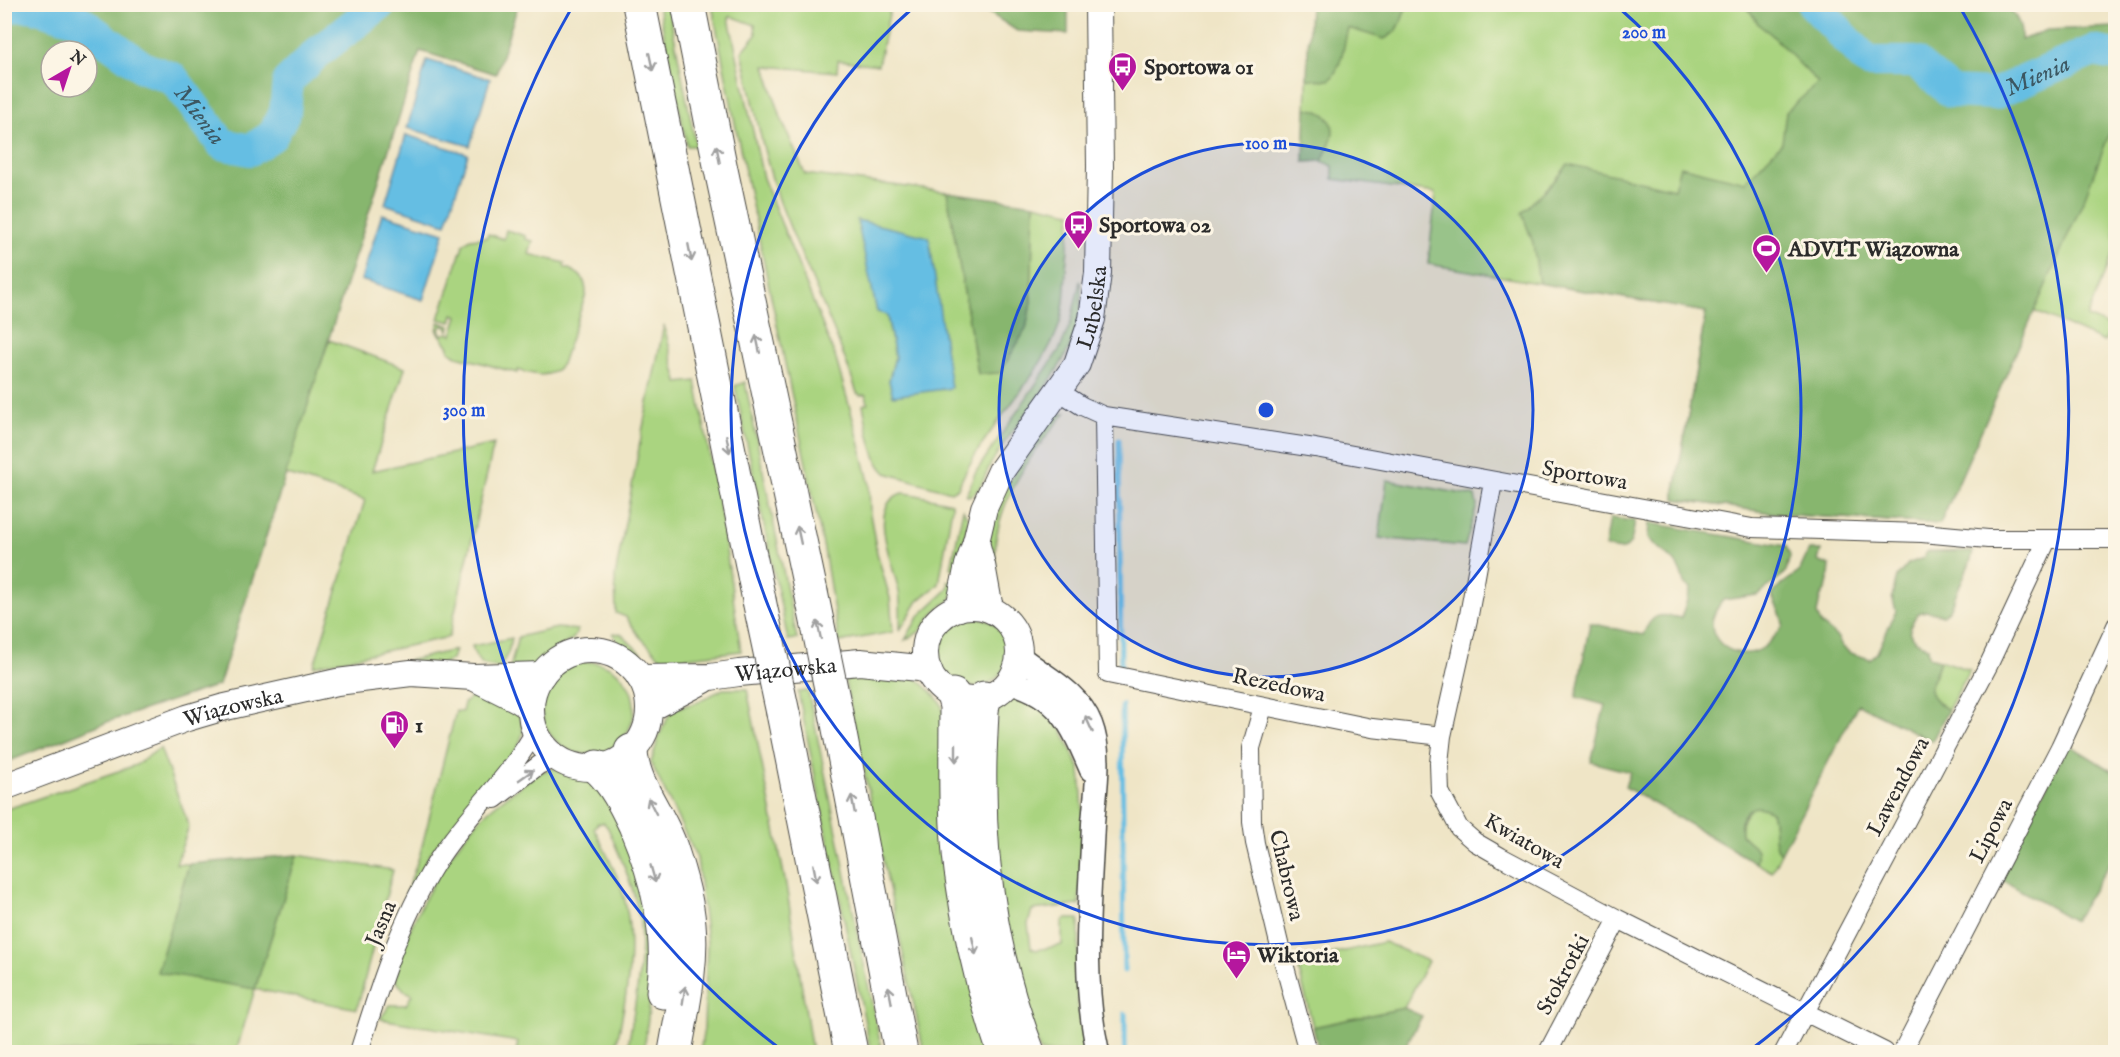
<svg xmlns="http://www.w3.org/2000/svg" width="2120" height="1057" font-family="'IM FELL English',serif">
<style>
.green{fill:#aad480;stroke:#6a8056;stroke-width:1.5;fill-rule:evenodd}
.forest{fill:#87b66e;stroke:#59704c;stroke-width:1.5;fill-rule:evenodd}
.water{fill:#65bee3;stroke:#487487;stroke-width:1.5}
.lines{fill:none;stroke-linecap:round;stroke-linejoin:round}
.stream{stroke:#65bee3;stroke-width:5}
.river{stroke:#65bee3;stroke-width:32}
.minor-casing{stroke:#484742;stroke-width:20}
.tertiary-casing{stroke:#484742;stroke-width:25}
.secondary-casing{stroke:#484742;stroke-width:28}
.motorway-casing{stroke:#484742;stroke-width:35}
.minor{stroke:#fff;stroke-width:18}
.tertiary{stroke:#fff;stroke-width:22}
.secondary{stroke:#fff;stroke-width:26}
.motorway{stroke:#fff;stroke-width:33}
.motorway-bridge-casing{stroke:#484742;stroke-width:35;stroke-linecap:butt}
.motorway-bridge{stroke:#fff;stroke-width:33}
.oneway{stroke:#a0a0a0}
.ring{fill:none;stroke:#1d4ed8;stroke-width:3}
.labels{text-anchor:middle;stroke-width:6;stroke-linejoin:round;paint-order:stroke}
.poi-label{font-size:22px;font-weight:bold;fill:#2b2b2b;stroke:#fcf5e5;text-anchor:start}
.street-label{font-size:22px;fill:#2b2b2b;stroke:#fcf5e5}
.water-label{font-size:24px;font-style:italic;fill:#3c5762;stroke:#fcf5e5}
.centre{fill:#1d4ed8;stroke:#fcf5e5;stroke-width:3}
.ring-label{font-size:18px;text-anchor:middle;font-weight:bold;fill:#1d4ed8;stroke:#fcf5e5;stroke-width:6;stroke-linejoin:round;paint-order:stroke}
</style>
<rect width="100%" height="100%" fill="#fcf5e5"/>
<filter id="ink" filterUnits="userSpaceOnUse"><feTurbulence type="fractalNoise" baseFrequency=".0167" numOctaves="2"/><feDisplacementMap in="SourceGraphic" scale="12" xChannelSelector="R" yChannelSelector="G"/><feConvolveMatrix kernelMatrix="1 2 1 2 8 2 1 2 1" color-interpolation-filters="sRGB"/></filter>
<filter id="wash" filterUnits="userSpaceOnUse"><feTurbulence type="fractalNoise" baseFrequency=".008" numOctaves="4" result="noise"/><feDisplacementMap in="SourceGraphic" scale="24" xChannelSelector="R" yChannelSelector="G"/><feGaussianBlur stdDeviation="1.35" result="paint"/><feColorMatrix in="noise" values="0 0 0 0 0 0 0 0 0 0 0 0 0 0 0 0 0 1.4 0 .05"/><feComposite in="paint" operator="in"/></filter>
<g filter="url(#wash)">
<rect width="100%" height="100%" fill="#efe5c6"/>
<!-- green -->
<path class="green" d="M658,5H668L696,146H687Z
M712,5H891L878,65L838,60L837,72L765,66L781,118L805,174L947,192L978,374L1026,329L1031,302L1034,204L1071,212C1070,231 1068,249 1066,268C1065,291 1065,314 1055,336C1029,391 981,432 958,488L951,492L886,473C871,460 867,424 863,405L868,403L866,395H860L857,393C836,327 804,266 780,202C762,154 754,101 742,52L756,35L755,25L731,16L729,18L763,178L835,356L857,433L869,482L870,514L877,553L890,598L893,632L839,642L824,550L738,138ZM858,220L951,388L889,380L895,357L887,315L877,311Z
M1310,5H1772L2115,88V248L2087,317L2111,327L2104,342L2034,311L1940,524L1779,514L1675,499V491L1706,312L1428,264L1436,193L1333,179V166L1322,161L1304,162Z
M506,230L526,236L525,239L533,241L529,254L565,263L564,267C579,273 586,277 586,294L562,364C550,380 535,375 518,370L517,373L457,356L449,351V347L437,330L439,322L450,326L449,331L446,326H442L439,330L442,335L448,333L452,335L458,316L453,314L451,322L439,319L463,245L470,239L487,237L488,234L504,239Z
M1080,281C1084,305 1079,326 1069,348C1050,389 1015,422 992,462C985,473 981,496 966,496L975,473L986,457L1060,349L1071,322Z
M664,325L678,383L696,381L721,516L741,651L663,660L639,636L626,617L616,613L615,577L642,432Z
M329,340L405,368L372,471L494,444L449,637L314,666L365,500L285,474Z
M745,382L797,639H796L788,640L735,386Z
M1066,412C1030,454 989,510 996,568L995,571L988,538L1003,490L1053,417Z
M1387,480L1475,496L1477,505L1465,546L1379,538Z
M902,493L912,494L952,503V507L939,584L918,601L900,630C900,617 901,604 899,592C894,565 865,506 902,493Z
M963,509L968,519L959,571L951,568Z
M948,581L958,582L950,600L936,610L919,632L905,640L919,616L946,591L949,585Z
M938 652a35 35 0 1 1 70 0a35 35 0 1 1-70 0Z
M557,628L578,630L573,639L548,654L542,660L530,667L510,668L518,637Z
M613,633L621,634L653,665C635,668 620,647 613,633Z
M512,638L508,653L500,667C482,666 477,664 472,646Z
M455,650L452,659L442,664L407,661Z
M1940,660L1970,670L1948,710C1918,690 1933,686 1940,660Z
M542 708a46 46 0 1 1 92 0a46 46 0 1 1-92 0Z
M853,671L914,676L933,693L942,705L994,1052H924L845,682Z
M723,689H747L786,885L812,1052H700L704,1028L707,942L697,858L651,763L659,736L672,709L696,703Z
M808,691L882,1052H871L798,692Z
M1024,695L1055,714L1080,770L1084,825L1079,905L1032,910L1028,924L1031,948L1037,950L1062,945V922L1065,919H1079L1078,1005L1086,1052H1040L1009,951L988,807L998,703L1010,697Z
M473,696C491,695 506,706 520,715L523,733L518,747L430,854L408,894L407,891L420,854L456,711L462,712L464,703Z
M160,748L189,826L176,864H189L158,972L255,989L297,855L393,870L357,1009L255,989L236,1052H5L4,810L136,765Z
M557,768L596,780L632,848L655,957L644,1052H627C633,1017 644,960 640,924C636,890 621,859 608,828L604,823H598L594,828C603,847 614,867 621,887C639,940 626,1000 615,1052H516L518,1042L380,1019L390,1005H406L412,994L405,991L396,981C400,931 449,849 485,814C495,804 507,796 518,788C532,778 539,770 557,768Z
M1754,806H1759L1771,812C1777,826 1770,842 1781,853L1772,872L1756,863C1761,845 1751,846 1741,834C1739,822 1745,813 1754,806Z
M1384,942L1428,961L1404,1008L1313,1027L1297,962Z"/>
<!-- forest -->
<path class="forest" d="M5,4L518,5L496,74L420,51L219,685L101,724L5,763ZM51,51H87V87H51Z
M982,5H1068V34L1017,31L988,12Z
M1310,5V4L1407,5C1401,21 1401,31 1384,39L1348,28C1343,47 1343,64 1330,80L1307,79Z
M1746,5H2001C2016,12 2022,24 2021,40L2047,30L2115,27V119L2084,199L1940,524L1779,514L1675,499V491L1706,312L1539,283L1533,243L1522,213C1537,196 1556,183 1568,164L1674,189L1680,166L1745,182L1782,143L1786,112L1818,83L1771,34L1759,25Z
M1306,108C1320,110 1333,116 1333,132C1333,141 1325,153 1322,161L1304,162Z
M947,192L1034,204L1031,302L1026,329L1000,373L978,374Z
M1610,518L1635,521C1631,544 1632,555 1605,547Z
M1649,523L1786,546L1790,556L1786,571L1778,580L1757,595L1723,600C1718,607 1711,616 1712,626C1715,650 1745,661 1764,647C1771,642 1778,632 1783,626C1783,613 1775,607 1772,595L1782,584L1799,572L1809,550H1821L1818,561L1830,566L1829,576L1826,589L1820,598L1817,614L1821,624L1838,638L1842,646L1850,653L1870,659L1877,653L1896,611L1892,597L1897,577L1908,564L1923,558L1927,552L1973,551L1971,560L1949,610L1943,615L1926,611L1918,613C1905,631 1907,639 1928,647L1929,657L1940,660C1933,686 1918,690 1948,710L1932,741L1858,704L1781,853C1769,842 1777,826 1771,812C1752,800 1738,813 1741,834C1751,846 1761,845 1756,863L1625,787L1630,772L1591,762L1605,705L1576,697L1590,623L1643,635C1652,613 1659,613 1681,618L1691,588L1684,584C1678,555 1665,557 1648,538Z
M2068,744L2115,773V855L2074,921L1999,878Z
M297,855L255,989L157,972L189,864Z
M1404,1008L1422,1016L1402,1052H1319L1313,1027Z"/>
<!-- water -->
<path class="water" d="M427,60L490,79L470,146L407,128Z
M406,135L468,154L446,224L385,204Z
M382,214L444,233L423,300L361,280Z
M857,220L929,237L951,388L893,396L889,381L895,357L887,315L877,312Z"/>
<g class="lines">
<!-- stream -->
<path class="stream" d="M1119,440L1121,667
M1122,705L1124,971
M1125,1052V1014"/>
<!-- river -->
<g class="river">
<path id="s1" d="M1813,4L1868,62H1915L1951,92L1994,94L2093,51L2116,55"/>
<path id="s2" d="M4,7L31,6L80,21L144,68L173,78L222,144L250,150L272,136L285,112L288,81L317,53L380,4"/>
</g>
</g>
</g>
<g filter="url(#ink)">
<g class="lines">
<defs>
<path id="minor" d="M1057,390L1082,406L1104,416L1315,448L1752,528L1922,533L1988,539H2116
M1104,416L1108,674L1372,728L1442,736
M1493,482L1469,615L1442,736L1439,763L1440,792L1459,828L1475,842L1501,857L1618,919L1885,1052
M1263,707L1251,748L1252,822L1255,843L1282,956L1308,1052
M495,799L539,765L556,758
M359,1052C379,987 400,921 436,863C465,816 509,779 535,731
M1548,1052L1618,919
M1784,1052L1989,664L2047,540
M1902,1052L2060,747L2116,626"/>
<path id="tertiary" d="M1019,656C1045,677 1078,691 1091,724C1103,755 1095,792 1093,824C1090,900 1081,978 1098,1052
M1009,682C1060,695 1072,726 1091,770"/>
<g id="secondary">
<path d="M976,542L982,565L990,609"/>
<circle cx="972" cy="653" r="47"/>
<path id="s3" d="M959,608L968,565L976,542L984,508L1001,471L1077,364L1092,319L1098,273L1100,167L1098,4"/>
<circle cx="590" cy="709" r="59"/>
<path d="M473,677L517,699L531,708"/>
<path id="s4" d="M640,678L710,677L739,673L860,662L919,668L929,671"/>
<path d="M649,709L704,680"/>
<path id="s5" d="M4,787L187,718L221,708L337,682L411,673L473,677L542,675"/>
</g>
<path id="motorway" d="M639,4L759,600
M688,4L720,165L811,592
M953,695L956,706C956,761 954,817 961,871C969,933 984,994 1004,1052
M984,698L982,711C981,737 979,763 980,788C980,877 996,970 1028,1052
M835,708L901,1052
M783,713L851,1052
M631,751C633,786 660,815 671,848C679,872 687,899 689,924C693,967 682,1011 675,1052
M597,767C615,783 625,804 635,825C658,879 671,933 663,992"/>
</defs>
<!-- minor casing -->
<use href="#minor" class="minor-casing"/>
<!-- tertiary casing -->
<use href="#tertiary" class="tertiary-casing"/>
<!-- secondary casing -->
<use href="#secondary" class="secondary-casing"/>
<!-- motorway casing -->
<use href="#motorway" class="motorway-casing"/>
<!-- minor -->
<use href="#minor" class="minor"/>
<!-- tertiary -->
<use href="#tertiary" class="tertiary"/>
<!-- secondary -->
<use href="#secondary" class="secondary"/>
<!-- motorway -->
<use href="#motorway" class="motorway"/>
<defs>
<path id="motorway-bridge" d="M811,592L835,708
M759,600L783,713"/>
</defs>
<!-- motorway-bridge casing -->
<use href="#motorway-bridge" class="motorway-bridge-casing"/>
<!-- motorway-bridge -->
<use href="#motorway-bridge" class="motorway-bridge"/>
</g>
<!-- one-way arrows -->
<defs><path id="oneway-shaft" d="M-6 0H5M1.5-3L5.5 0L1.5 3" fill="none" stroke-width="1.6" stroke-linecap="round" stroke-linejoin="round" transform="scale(1.5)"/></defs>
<g class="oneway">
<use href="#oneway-shaft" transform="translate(651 62) rotate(78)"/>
<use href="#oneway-shaft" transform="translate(718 154) rotate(-101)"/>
<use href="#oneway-shaft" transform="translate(690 253) rotate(79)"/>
<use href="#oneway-shaft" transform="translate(758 344) rotate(-102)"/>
<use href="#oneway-shaft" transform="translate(728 444) rotate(79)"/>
<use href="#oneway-shaft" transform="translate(799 535) rotate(-102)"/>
<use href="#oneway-shaft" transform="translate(819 630) rotate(-102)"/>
<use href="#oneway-shaft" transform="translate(1089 724) rotate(-114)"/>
<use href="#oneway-shaft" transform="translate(956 753) rotate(90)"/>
<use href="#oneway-shaft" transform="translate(526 775) rotate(-35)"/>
<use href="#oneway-shaft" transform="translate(853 804) rotate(-101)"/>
<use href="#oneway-shaft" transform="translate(652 806) rotate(-117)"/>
<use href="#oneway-shaft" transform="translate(815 873) rotate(79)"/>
<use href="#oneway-shaft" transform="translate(653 874) rotate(74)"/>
<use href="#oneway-shaft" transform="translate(974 946) rotate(78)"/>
<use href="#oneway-shaft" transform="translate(684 995) rotate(-81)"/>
<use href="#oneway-shaft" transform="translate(890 995) rotate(-101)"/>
</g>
</g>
<!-- distance rings -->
<circle cx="1266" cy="410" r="267" fill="#1d4ed8" fill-opacity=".12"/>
<g class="ring">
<circle cx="1266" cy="410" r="267"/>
<path d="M1617 6A535 535 0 1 1 915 6"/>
<path d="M783 1051A802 802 0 0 1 571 9M1961 9A802 802 0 0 1 1749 1051"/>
</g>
<!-- icons -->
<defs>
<symbol id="bus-pin" viewBox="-11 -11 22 30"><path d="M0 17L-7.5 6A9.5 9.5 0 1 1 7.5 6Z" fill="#b5179e" stroke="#fcf5e5"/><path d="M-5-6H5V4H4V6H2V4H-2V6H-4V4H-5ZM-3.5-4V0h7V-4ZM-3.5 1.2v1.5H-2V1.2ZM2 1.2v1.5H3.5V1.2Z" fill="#fff"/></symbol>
<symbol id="stadium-pin" viewBox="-11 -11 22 30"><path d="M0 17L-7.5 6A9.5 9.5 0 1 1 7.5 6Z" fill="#b5179e" stroke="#fcf5e5"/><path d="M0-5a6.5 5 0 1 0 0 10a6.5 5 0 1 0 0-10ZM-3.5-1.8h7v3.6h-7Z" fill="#fff"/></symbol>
<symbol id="fuel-pin" viewBox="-11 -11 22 30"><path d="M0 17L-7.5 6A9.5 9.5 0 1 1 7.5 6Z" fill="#b5179e" stroke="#fcf5e5"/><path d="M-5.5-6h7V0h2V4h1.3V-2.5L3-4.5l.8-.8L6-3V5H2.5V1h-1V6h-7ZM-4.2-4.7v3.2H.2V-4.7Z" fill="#fff"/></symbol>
<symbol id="hotel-pin" viewBox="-11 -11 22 30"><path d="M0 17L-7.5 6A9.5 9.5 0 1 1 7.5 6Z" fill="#b5179e" stroke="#fcf5e5"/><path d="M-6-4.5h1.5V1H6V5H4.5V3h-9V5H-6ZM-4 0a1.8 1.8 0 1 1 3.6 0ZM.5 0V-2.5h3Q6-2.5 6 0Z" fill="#fff"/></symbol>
</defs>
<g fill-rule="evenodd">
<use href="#bus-pin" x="1106" y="50" width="33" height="45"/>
<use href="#bus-pin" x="1062" y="208" width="33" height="45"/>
<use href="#stadium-pin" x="1750" y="232" width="33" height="45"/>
<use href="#fuel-pin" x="378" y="708" width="33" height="45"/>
<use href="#hotel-pin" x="1220" y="938" width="33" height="45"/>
</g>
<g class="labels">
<!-- poi labels -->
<g class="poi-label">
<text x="1144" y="74">Sportowa 01</text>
<text x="1099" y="232">Sportowa 02</text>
<text x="1788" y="256">ADVIT Wiązowna</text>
<text x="415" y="732">1</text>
<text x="1257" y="962">Wiktoria</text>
</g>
<!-- street labels -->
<g class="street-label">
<text dy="8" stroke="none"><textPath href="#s3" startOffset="334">Lubelska</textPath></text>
<text transform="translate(1585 474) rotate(10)" y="8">Sportowa</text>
<text dy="8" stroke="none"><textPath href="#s4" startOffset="146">Wiązowska</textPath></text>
<text transform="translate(1279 684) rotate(12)" y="8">Rezedowa</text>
<text dy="8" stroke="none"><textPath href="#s5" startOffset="243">Wiązowska</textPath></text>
<text transform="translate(1897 786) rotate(-62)" y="8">Lawendowa</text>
<text transform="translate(1990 830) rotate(-63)" y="8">Lipowa</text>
<text transform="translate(1525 840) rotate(30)" y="8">Kwiatowa</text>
<text transform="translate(1288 875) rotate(77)" y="8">Chabrowa</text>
<text transform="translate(380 923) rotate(-67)" y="8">Jasna</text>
<text transform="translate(1562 974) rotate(-62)" y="8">Stokrotki</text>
</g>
<!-- water labels -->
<g class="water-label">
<text dy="8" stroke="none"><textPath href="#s1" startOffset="264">Mienia</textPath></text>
<text dy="8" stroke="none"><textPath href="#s2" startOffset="234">Mienia</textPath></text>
</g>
</g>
<circle cx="1266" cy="410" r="9" class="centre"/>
<g class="ring-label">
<text x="1644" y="38">200 m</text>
<text x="1266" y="149">100 m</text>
<text x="464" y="416">300 m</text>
</g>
<!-- margin -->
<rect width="2120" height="1057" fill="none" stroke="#fcf5e5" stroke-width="24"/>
<!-- north arrow -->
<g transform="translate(69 69) rotate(39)"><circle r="28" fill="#fcf5e5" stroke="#a8a49b" stroke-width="1.5"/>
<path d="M0-4.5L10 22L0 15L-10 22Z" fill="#b5179e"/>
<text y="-9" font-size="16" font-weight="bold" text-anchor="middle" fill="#2b2b2b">N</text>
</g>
</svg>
